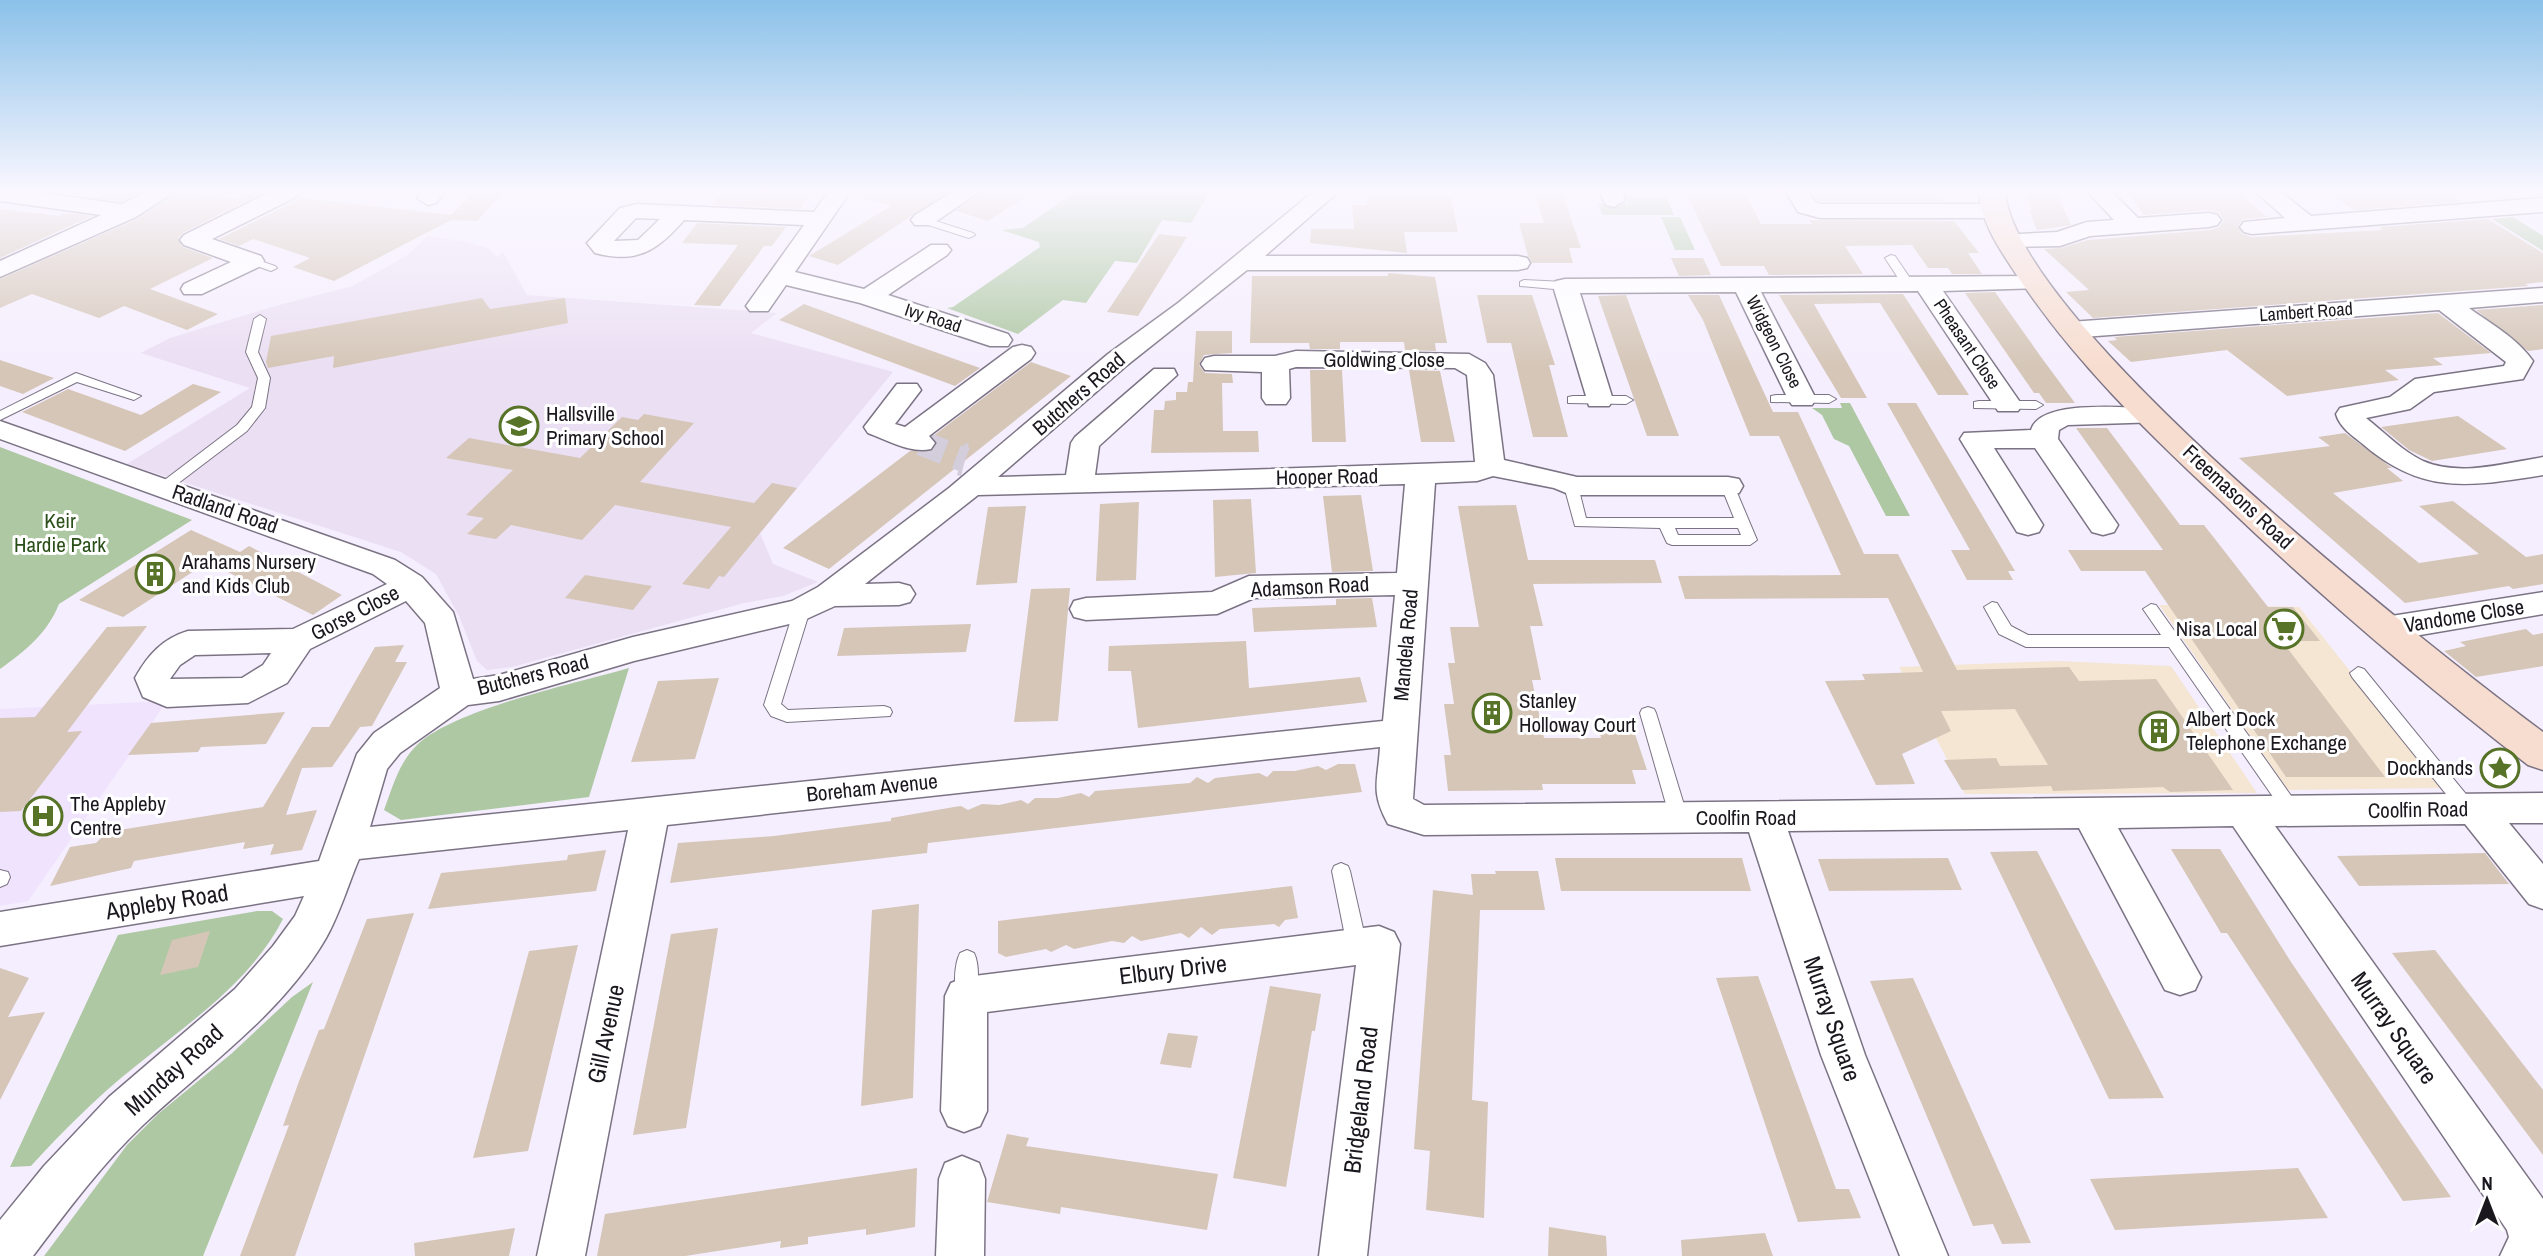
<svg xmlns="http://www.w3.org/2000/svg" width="2543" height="1256" font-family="'Archivo Narrow',sans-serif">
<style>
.commercial{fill:#f4e6d2}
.built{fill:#efe3fd}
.education{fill:#ebdff3}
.green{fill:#aec8a3}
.building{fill:#d5c6b7}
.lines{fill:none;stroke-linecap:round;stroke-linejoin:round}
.street-tunnel-far1{stroke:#d4cedc;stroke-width:25;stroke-dasharray:25 13;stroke-linecap:butt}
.street-tunnel{stroke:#d4cedc;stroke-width:33;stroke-dasharray:33 17;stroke-linecap:butt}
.lane-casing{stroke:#7b7384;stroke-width:2}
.street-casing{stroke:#7b7384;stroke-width:3}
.secondary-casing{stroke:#7b7384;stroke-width:3}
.lane{fill:#fff;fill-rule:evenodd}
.street{fill:#fff;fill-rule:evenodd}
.secondary{fill:#f7ddcf;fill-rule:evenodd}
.labels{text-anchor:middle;stroke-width:6;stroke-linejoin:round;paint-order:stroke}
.far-street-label{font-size:18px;fill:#1b171e;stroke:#fff}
.street-label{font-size:21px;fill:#1b171e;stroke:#fff}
.poi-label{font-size:21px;fill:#1b171e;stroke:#fff;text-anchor:start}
.park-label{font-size:21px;fill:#2a4f18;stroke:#fff}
.near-street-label{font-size:24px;fill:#1b171e;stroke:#fff}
</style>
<rect width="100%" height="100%" fill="#f5eefe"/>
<!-- commercial -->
<path class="commercial" d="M2159,605L2299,607L2443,788L2288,790Z
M2057,661L2171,666L2257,793L1965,794L1899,667Z"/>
<!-- built -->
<path class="built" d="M167,701L28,901L0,906V709Z"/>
<!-- education -->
<path class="education" d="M428,236L463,241L488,248L497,257L503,252L527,295L777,313L751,333L893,372L760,533L773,564L818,582L783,596L744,603L512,667L487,670L477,661L459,616L436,574L401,552L127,464L250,388L141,353L170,338L275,306L353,286L406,256Z"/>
<!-- green -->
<path class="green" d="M1075,192H1210L1191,223L1162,220L1137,263L1115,261L1086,303L1063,300L1018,334L947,308L953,307L1040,247L1039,242L1001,230L1023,228Z
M1626,197H1666L1674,215H1602L1598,203H1628Z
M1661,217H1680L1695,250H1675Z
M2513,217L2543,236V251L2492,219Z
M1840,403H1850L1910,516H1886L1849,446L1834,439L1822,415L1812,408H1842Z
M0,447L192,520L59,604C47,634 25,651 0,669Z
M629,668L589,797L401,820L384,810C393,786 399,762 418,744C455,709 577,683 629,668Z
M257,911H272L283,919C250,983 186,1025 132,1069C96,1098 62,1132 31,1166L10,1167L118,935Z
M313,982L203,1256H44L127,1145L158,1114L231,1054L292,997Z"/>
<!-- building -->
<path class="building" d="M106,192H139L122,201L98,198Z
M254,192H264L183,233L178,238L183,247L213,258L150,289L218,314L187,330L124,306L99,318L32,294L0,308V279L137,219L176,193L241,199Z
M474,192H504L477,221L451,220L334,281L293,267L310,258L253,239L239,246L219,239L302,198L451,215Z
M722,192H811L800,209L712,205Z
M863,192H947L838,265L809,256L891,206L862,197Z
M982,192H1033L988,221L956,211Z
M1534,192H1562L1581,248H1569L1573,263H1532L1528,256L1519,223H1544Z
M1686,192H1744L1761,224H1812L1809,220L1954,221L1979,253H1968L1982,274H1952L1948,268H1928L1912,245L1845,246L1863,274L1769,275L1764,266H1721Z
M1811,192H1933L1940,201H1821Z
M2028,192H2056L2071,225L2037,230L2029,210H2032L2026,196H2030Z
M2127,192H2238L2267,217L2244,219L2238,225L2242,234L2252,237L2383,230L2379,227L2488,219L2543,253V282L2525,284L2529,286L2093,318L2066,292L2089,290L2044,249L2061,248L2088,240L2210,230L2219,227L2224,220L2219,213L2209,210L2144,215Z
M2328,192H2446L2461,202L2354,210Z
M1367,197H1451L1458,232H1404L1407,253L1310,243L1311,229H1354L1352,205H1367Z
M0,209L59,216L66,213L92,216L0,258Z
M697,223L786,227L772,246H764L720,306L694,305L738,245L682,243Z
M1159,234L1187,237L1138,316L1107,312Z
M1671,258H1703L1711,275L1679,276Z
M1388,273L1435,277L1447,343H1435L1436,351L1405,350L1404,342H1340V349H1310L1309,343H1250L1252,276H1388Z
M1995,292L2041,357L2075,403H2046L2039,393H2034L1965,293Z
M1903,294L1969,395H1938L1880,303L1814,304L1867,398H1841L1779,295Z
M1477,295H1532L1555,365H1549L1568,437H1533L1511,343H1487Z
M1626,295L1641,336L1679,436H1647L1598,296Z
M1688,295H1719L1773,412H1798L1864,554H1898L1957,670L2069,667L2079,681L2156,679L2233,790L2170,792L2163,787L2053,791L2051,786L1962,790L1944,760L1996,758L2000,766L2048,765L2015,709L1941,711L1951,731L1902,754L1915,784L1876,785L1825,681L1865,680L1862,674L1923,672L1888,598L1685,599L1678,576L1841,575L1779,436H1750L1703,320Z
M482,298L490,309L565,298L568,323L333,368L334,356L268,368L266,362L271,336Z
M804,304L918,346L980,368L955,386L779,320Z
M2543,305V349L2528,351L2476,310Z
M2438,313L2491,353L2433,358L2443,365L2385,370L2399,380L2287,396L2227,350L2131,362L2108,341L2117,340L2114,337Z
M1196,331H1232V353L1204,355L1199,365L1205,373L1232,374L1233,383H1222L1223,431H1258L1259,452L1151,453L1154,410H1164L1165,401L1176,400V392H1187L1188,382H1193Z
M0,360L54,378L23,394L0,386Z
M1031,362L1071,376L829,569L783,548L910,451L933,450L938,443L933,436Z
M1310,370H1342L1346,442H1312Z
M1409,370L1440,371L1455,442H1421Z
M193,384L221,392L125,451L22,412L68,389L141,415Z
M1887,403H1916L2015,571H2008L2013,580H1967L1951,550H1970Z
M644,414L694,423L640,482L754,503L772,483L797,488L724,577L719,576L709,589L682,584L731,527L615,505L582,540L511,525L496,539L467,534L484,518L466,515L513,470L446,458L469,438L580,458L622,417L638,420Z
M2458,416L2507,449L2432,461L2409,450L2381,427Z
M2076,428H2107L2180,525H2204L2268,607H2293L2320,641H2282L2385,777H2286L2145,571H2081L2068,550H2163Z
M2345,433L2392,468H2387L2403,481L2333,493L2419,563L2479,554L2419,506L2453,501L2526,557L2543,554V584L2513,589L2509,586L2405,603L2239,458L2330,446L2318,437Z
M1361,495L1373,571L1332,572L1323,496Z
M1251,499L1256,573L1215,577L1213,500Z
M1139,502L1136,580L1096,581L1100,504Z
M1516,505L1528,560H1655L1662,583L1533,584L1543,626H1530L1541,680H1532L1544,738H1601L1599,728H1633L1647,770H1632L1636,784H1542L1543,790L1448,791L1444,755H1451L1444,704H1454L1448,663H1455L1450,627H1479L1458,506Z
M1026,506L1017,583L976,585L988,507Z
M191,530L240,552L249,546L342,595L313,615L208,562L123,617L79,600Z
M585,575L652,586L633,610L565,598Z
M1070,588L1058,721L1014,722L1031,589Z
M1372,598L1377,627L1254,632L1252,608L1336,605V599Z
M971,624L966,652L837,656L844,628Z
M147,626L67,732L82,731L21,811L0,812V718L35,717L107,627Z
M2526,629L2533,635L2543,633V666L2476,677L2444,651L2466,646L2460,642Z
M1246,641L1249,688L1360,677L1367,702L1138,728L1131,671H1108L1109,646Z
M404,645L395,662H407L372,726L360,727L332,767L302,768L286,815L317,810L302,850L270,855L274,844L243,849L245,842L134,861L131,868L50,886L70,847L96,843L107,832L263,807L312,727H329L375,647Z
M719,678L695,759L631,762L658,681Z
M285,712L266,744L201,747L198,752L128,755L151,723Z
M1338,764H1355L1362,792L928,843L927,853L670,883L678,843L774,836L891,821V818L954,807L961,806L968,810L982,804L999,805L1021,800L1028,804L1035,798H1058L1081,793L1089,797L1095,791L1190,783L1197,777L1208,783L1215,778L1259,773L1267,777L1273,771H1295L1318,766L1326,770Z
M2171,849H2220L2291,962L2451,1197L2403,1201L2227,933H2221Z
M606,850L596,891L428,909L441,873L567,860L568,855Z
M2037,851L2048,872L2164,1098L2109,1099L1990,852Z
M2485,853L2509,884L2359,886L2337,856Z
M1555,858H1742L1751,891H1561Z
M1948,858L1962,890L1829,891L1818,859Z
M1495,871H1538L1545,910H1480L1472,1100L1488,1102L1484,1218L1426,1210L1430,1151L1414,1149L1433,890L1473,895L1471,874H1496Z
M1292,886L1298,918L1285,920L1279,927L1274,924L1220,929L1212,935L1201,927L1189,938L1181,933L1141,941L1132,936L1124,943L1112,941L1074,949L1066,945L1051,952L1046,949L1006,957L998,953V921Z
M919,904L913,1098L861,1106L872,910Z
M414,913L295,1256H240L289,1125L283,1126L298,1084L319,1030L324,1029L367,919Z
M718,928L686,1128L633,1135L671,934Z
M210,931L198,967L160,975L172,940Z
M578,945L528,1151L473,1158L529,951Z
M2435,950L2543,1090V1155L2392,953Z
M0,968L29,978L8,1017L45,1012L0,1100Z
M1758,976L1836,1189H1849L1861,1218L1798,1222L1716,978Z
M1913,978L1938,1034L2031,1243L2002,1244L1993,1224L1973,1226L1870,981Z
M1270,986L1321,994L1315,1031H1312L1286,1187L1233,1178Z
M1168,1033L1198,1036L1191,1068L1160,1064Z
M1007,1134L1029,1138L1026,1146L1218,1174L1207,1230L1061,1207L1060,1214L987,1202Z
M917,1168L915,1227L866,1235V1229L808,1237V1244L780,1248L781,1241L685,1256H597L605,1214Z
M2298,1168L2328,1218L2115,1230L2090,1179Z
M1549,1227L1606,1236L1607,1256H1548Z
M515,1228L509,1256H415L414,1243Z
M1765,1233L1773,1256H1682L1681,1240Z"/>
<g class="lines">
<!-- street-tunnel-far1 -->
<path class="street-tunnel-far1" d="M921,443L965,460"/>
<!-- street-tunnel -->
<path class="street-tunnel" d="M961,459L965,460"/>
<defs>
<path id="lane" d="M923,217L973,233L975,235L969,238L919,222L918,220Z
M1891,255L1895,256L1914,284L1912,286H1904L1902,284L1885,258Z
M252,258L275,266L277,268L271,271L248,263L246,261Z
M1524,280L1565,282L1571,286L1565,290L1520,286V282Z
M260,315L266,319L258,352L270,378L265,408L247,431L168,491H158L156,488L158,485L237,425L252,407L258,378L246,352L254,319Z
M76,373L141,396L134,400L77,382L0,420V411Z
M1776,395H1829L1836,399L1829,403L1771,402V396Z
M1573,396H1626L1633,400L1626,404L1568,403V397Z
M1979,401H2036L2043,405L2036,409L1974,408V402Z
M1571,482L1578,486L1586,518H1734L1721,486L1723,483H1733L1757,540L1750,545H1672L1667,543L1660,528L1575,526L1564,486ZM1675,528H1738L1741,535H1678Z
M1992,602L1997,603L2011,626L2028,635H2161L2143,609L2151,604L2156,605L2299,807L2302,812L2299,817L2293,819L2287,817L2169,647H2026L1999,634L1984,607Z
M802,605L810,610L781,704L788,710L884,706L890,708L892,712L890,716L787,722L771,716L764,705L794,610Z
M2358,667L2364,669L2474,804L2477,809L2474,814L2468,816L2462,814L2352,677L2350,673Z
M1648,707L1654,709L1656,713L1688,818L1685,823L1679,825L1673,823L1670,818L1640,713L1642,709Z
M1341,863L1348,866L1350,871L1367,946L1364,952L1357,954L1350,952L1347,946L1332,871L1334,866Z
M0,870L8,872L10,877L7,884L0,887Z
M967,950L974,953C980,965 979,990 973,1002L966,1005L959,1002C953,990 954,965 960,953Z"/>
<path id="street" d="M0,192H35L122,204L145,192H174L136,217L0,277V261L101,215L0,201Z
M270,192H299L296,197L212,239L261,256L264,261L261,266L202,294H184L181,289L184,284L231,262L184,245L180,240L184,235Z
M421,192H444L436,203L428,205L417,198Z
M828,192H850L795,272L864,289L931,245H947L951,250L947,255L888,295L1008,334L1012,340L1008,346H990L860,303L786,285L768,311H750L746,306L804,225L684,220C657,251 637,264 595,253L587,243L620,208L637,204L814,212ZM636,218L660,219L638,240L614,241Z
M952,192H979L931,225H915L911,220L915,215Z
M1313,192H1338L1265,256H1518L1527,258L1530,263L1527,268L1518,270H1247L1126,366L998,477L1066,475L1071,443L1075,437L1154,369H1174L1177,375L1099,446L1095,475L1475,462L1467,375L1455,368L1296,367L1289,369L1290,398L1286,404H1266L1262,398V372L1205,370L1201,364L1205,358L1214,356H1275L1296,351L1469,354L1485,363L1493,375L1504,460L1577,477H1728L1739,479L1743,486L1739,493L1728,495H1571L1554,488L1493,476L1477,481L1435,483L1413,799L1424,805L2543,793V823H2509L2543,864V909L2529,904L2465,824L2275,826L2543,1199V1256H2500L2509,1237L2507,1230L2233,826L2118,828L2201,977L2195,990L2180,995L2165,990L2079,828L1788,831L1865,1055L1948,1256H1900L1821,1055L1749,832L1424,835L1388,824C1370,791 1378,782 1380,747L667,825L585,1256H537L628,830L359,859C348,885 340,913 326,938C282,1014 206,1066 143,1125C102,1164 67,1211 33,1256H0V1220L44,1166L109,1097L235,989L273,946L295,916L304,896L0,946V912L319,861L357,754L374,733L440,688L425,623L406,601L310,649L287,683L248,703L167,707L143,697L135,678C148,655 162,639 188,631L293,629L387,584L373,574L0,439V421L395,560L422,577L453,612L473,679L499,675L633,637L792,601L818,587L949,488L1108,354L1178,303ZM1405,484L1397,573L1249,576L1212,592L1086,598L1074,601L1070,609L1074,617L1086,620L1217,614L1254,598L1395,595L1383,721L370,827L387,769L400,753L468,705L499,701L634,661L802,621L835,606L899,605L910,602L915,594L910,586L899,583L865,584L978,495ZM271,653L263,665L242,678L170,679L180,665L195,655Z
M1600,192H1622L1625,200L1614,207L1606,205Z
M1786,192H1808L1815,202L1821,204H1993L2004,211L1993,218H1820L1798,212Z
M2088,192H2112L2138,218L2209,213L2217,215L2221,220L2217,225L2209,227L2090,236L2060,246L2008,247L2000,245L1996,240L2000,235L2057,232L2087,222L2114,220Z
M2256,192H2281L2311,216L2543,198V212L2252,234L2244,232L2240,227L2244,222L2285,218Z
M2035,276L2044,278L2047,283L2044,288L1943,291L2022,405L2018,411H1998L1918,291L1761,292L1816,399L1812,405H1792L1788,399L1736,292L1580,293L1613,400L1609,406H1589L1553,286L1556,281L1565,279Z
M2543,288V302L2469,308C2491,324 2517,338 2533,361L2523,379L2434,392L2410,409L2366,418C2384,432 2402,451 2423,461C2460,477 2506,463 2543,457V475C2471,486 2424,496 2364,445C2353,436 2340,428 2336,414L2340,408L2390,397L2415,379L2504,366L2506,362L2439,310L2070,338L2061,335L2057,330L2061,325L2070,322Z
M1022,345L1031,347L1035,353L1031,359L929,436L935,443L931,449C911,454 887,440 868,433L864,427L897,384H917L921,390L895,424L905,427L1013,347Z
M2150,408L2160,410L2164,416L2160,422L2068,425L2059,430L2058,439L2118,525L2114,532L2103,535L2092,532L2035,448H1994L2043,525L2039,532L2028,535L2017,532L1960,439L1964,433L2031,430C2040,399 2123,408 2150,408Z
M2543,592V614L2385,641L2373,637L2368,629L2373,621L2385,617Z
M1379,926L1394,932L1400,944L1367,1256H1319L1356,965L987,1012V1111L980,1126L964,1132L948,1126L941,1111L945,996L951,983L966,977Z
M962,1156L979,1163L985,1179L984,1256H936L939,1179L945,1163Z"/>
<path id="secondary" d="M1979,192H2005C2017,324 2429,647 2543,732V770L2528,765C2421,682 2318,594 2220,500C2146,431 2074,361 2018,277C2001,251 1981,224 1979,192Z"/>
</defs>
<!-- lane casing -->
<use href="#lane" class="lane-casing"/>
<!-- street casing -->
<use href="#street" class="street-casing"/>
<!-- secondary casing -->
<use href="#secondary" class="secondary-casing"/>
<!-- lane -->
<use href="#lane" class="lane"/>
<!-- street -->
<use href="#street" class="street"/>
<!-- secondary -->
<use href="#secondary" class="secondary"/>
</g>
<!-- sky -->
<linearGradient id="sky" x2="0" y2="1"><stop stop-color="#8bc1e9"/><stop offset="0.52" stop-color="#faf7ff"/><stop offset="1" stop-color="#faf7ff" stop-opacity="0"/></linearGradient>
<rect width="2543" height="368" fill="url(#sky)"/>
<!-- icons -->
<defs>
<symbol id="school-ring" viewBox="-11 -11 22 22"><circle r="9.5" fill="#fff" stroke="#577327" stroke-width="1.5"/><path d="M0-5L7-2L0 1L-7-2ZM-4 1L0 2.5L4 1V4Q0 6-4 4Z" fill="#577327"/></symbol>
<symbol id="building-ring" viewBox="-11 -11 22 22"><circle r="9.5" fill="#fff" stroke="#577327" stroke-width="1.5"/><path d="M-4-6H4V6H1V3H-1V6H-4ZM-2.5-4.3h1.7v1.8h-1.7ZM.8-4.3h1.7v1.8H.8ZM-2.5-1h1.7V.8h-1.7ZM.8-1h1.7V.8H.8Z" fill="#577327"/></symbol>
<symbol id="supermarket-ring" viewBox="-11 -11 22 22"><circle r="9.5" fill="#fff" stroke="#577327" stroke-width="1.5"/><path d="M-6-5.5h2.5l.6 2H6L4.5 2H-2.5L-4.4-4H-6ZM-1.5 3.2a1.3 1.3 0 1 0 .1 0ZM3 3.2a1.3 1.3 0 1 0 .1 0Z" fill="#577327"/></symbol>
<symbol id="sight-ring" viewBox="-11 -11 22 22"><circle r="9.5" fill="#fff" stroke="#577327" stroke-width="1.5"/><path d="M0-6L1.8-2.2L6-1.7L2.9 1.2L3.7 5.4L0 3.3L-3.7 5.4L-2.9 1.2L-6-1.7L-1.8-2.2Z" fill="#577327"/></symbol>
<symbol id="hospital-ring" viewBox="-11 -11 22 22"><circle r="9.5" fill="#fff" stroke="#577327" stroke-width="1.5"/><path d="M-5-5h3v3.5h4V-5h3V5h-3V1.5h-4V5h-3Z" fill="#577327"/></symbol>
</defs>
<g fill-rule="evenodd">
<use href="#school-ring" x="497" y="404" width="44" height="44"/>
<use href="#building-ring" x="133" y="552" width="44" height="44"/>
<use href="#supermarket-ring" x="2262" y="607" width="44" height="44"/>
<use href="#building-ring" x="1470" y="691" width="44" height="44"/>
<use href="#building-ring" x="2137" y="709" width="44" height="44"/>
<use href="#sight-ring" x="2478" y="746" width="44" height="44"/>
<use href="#hospital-ring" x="21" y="794" width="44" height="44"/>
</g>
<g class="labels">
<!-- far-street labels -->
<g class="far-street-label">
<text transform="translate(2306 312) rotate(-4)" y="6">Lambert Road</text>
<text transform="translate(933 318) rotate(18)" y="6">Ivy Road</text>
<text transform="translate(1774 342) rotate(63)" y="6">Widgeon Close</text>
<text transform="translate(1967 344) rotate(56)" y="6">Pheasant Close</text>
</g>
<!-- street labels -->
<g class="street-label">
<text x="1384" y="367">Goldwing Close</text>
<text transform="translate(1079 394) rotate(-41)" y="7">Butchers Road</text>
<text transform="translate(1327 477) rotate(-1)" y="7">Hooper Road</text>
<text transform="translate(2238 497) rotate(43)" y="7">Freemasons Road</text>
<text transform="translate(225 509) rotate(19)" y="7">Radland Road</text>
<text transform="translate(1310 587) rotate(-3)" y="7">Adamson Road</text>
<text transform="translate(355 613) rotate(-27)" y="7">Gorse Close</text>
<text transform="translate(2464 616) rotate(-9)" y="7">Vandome Close</text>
<text transform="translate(1406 645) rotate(-85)" y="7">Mandela Road</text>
<text transform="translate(533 675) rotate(-14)" y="7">Butchers Road</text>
<text transform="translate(872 788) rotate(-6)" y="7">Boreham Avenue</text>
<text transform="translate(2418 810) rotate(-1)" y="7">Coolfin Road</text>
<text x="1746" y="825">Coolfin Road</text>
</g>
<!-- poi labels -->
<g class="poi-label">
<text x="546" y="421">Hallsville<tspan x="546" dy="24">Primary School</tspan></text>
<text x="182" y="569">Arahams Nursery<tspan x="182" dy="24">and Kids Club</tspan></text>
<text x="2257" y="636" text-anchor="end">Nisa Local</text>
<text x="1519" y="708">Stanley<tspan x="1519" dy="24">Holloway Court</tspan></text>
<text x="2186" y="726">Albert Dock<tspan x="2186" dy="24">Telephone Exchange</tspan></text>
<text x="2473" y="775" text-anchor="end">Dockhands</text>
<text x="70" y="811">The Appleby<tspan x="70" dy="24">Centre</tspan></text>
</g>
<!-- park labels -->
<g class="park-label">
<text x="60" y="528">Keir<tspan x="60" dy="24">Hardie Park</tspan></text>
</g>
<!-- near-street labels -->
<g class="near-street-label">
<text transform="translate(167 902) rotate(-9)" y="8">Appleby Road</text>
<text transform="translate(1173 970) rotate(-7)" y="8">Elbury Drive</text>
<text transform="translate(1832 1019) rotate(71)" y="8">Murray Square</text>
<text transform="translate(2394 1028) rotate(55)" y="8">Murray Square</text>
<text transform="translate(606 1034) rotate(-78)" y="8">Gill Avenue</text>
<text transform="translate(174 1070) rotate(-42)" y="8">Munday Road</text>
<text transform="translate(1361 1100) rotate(-83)" y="8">Bridgeland Road</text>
</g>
</g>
<!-- north arrow -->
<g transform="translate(2487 1200)" stroke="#ffffff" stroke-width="5" paint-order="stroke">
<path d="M0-5L12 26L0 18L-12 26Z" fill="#1b171e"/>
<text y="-10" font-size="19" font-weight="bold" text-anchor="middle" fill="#1b171e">N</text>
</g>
</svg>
